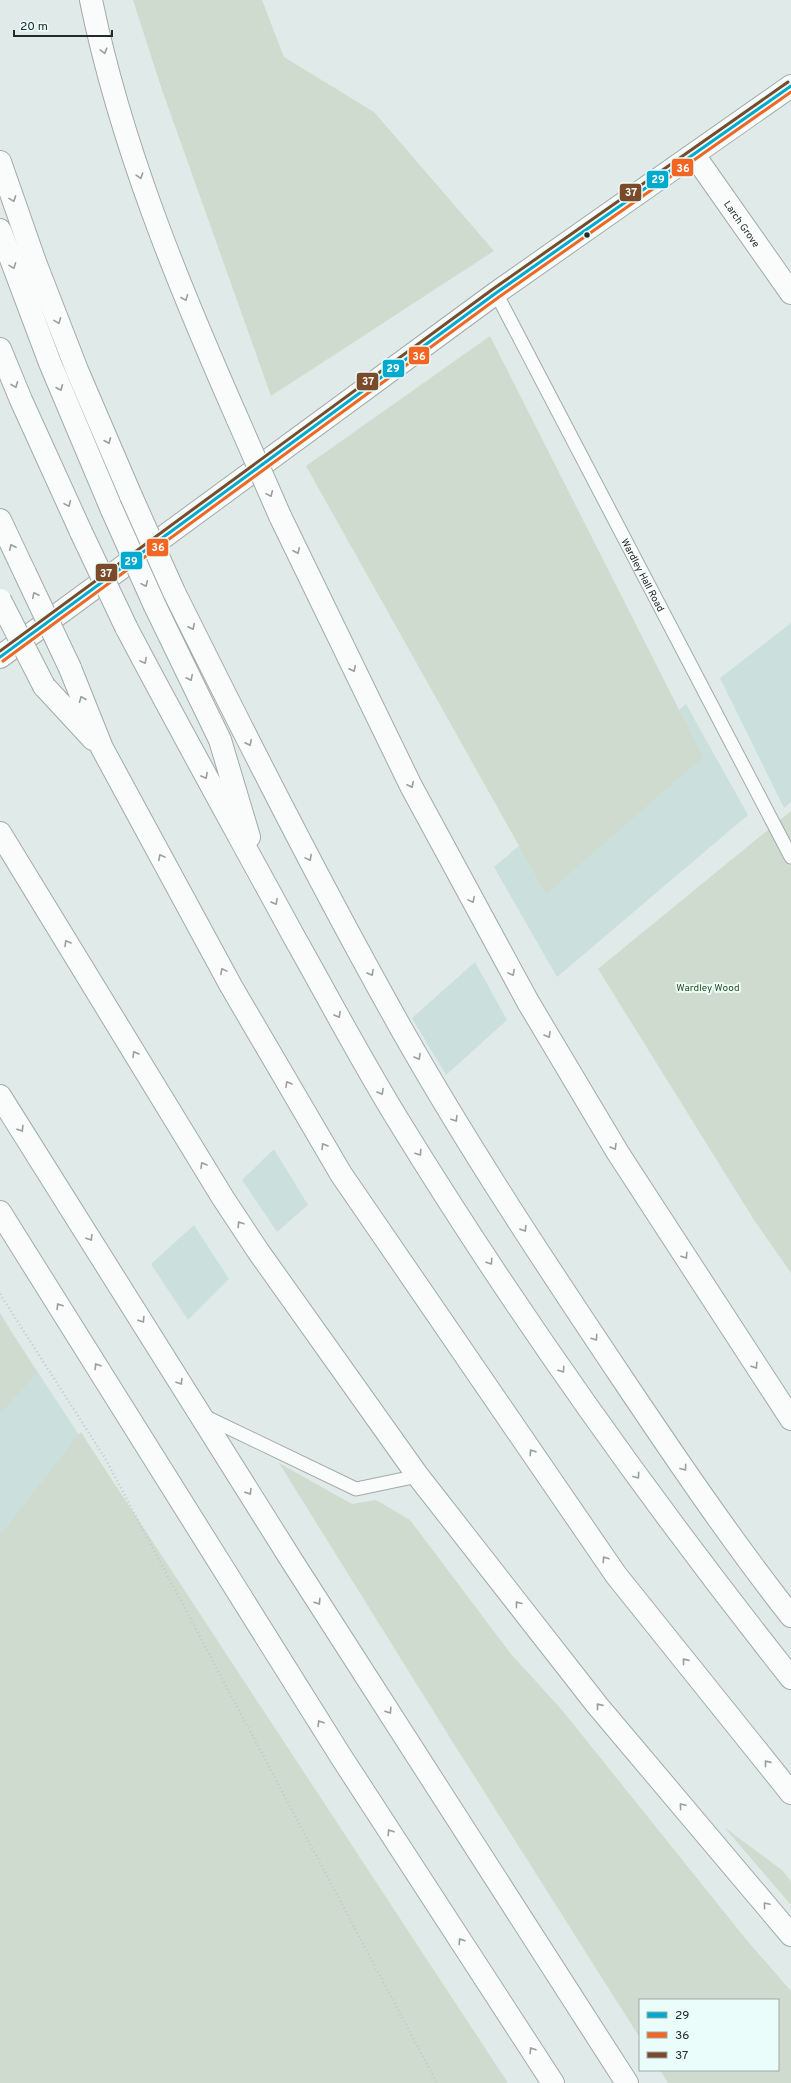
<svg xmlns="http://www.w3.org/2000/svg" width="791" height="2083" font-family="Overpass,sans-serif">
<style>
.built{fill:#cbdfdc}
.green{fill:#d0dbcf}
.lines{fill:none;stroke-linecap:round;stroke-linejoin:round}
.service-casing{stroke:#a2aaa9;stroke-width:15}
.minor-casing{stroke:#a2aaa9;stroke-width:24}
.primary-casing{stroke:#a2aaa9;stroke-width:24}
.motorway-casing{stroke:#a2aaa9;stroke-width:24}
.path{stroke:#c5c8c8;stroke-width:2.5;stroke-dasharray:1 3;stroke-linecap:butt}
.service{stroke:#fafcfc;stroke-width:13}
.minor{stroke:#fafcfc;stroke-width:22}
.primary{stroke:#fafcfc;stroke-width:22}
.motorway{stroke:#fafcfc;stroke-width:22}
.motorway-bridge-casing{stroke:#a2aaa9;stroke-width:24;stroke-linecap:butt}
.motorway-bridge{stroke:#fafcfc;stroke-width:22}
.bus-1-casing{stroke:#eafdfa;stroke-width:6}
.bus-2-casing{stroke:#eafdfa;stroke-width:6}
.bus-3-casing{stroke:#eafdfa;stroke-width:6}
.bus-1{stroke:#00a9ce;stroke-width:3}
.bus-2{stroke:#f26522;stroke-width:3}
.bus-3{stroke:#7a4b2a;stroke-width:3}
.oneway{stroke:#9a9e9e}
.bus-dot{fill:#242c2a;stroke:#eafdfa;stroke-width:1.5}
.labels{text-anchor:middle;stroke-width:4;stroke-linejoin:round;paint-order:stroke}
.street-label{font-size:10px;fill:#242c2a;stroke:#eafdfa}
.park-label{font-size:10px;fill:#354c1c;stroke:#eafdfa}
.line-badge{stroke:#eafdfa;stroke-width:1.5}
.badge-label{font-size:11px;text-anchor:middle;font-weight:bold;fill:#fff}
</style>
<rect width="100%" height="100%" fill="#e0ebe9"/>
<!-- built -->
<path class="built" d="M791,623V802L784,808L720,678Z
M686,704L748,815L557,977L494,867Z
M475,962L507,1020L446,1075L412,1018Z
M274,1149L308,1205L277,1232L242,1180Z
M194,1225L229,1279L188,1320L151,1264Z
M15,1337L77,1432L97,1457L0,1568V1353Z"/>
<!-- green -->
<path class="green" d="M133,0H262L284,57L374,112L494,251L271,396L161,87Z
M490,336L703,757L546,894L306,466Z
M791,811V1273L754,1220L598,969Z
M0,1313L37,1373L0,1414Z
M81,1432L97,1457L508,2083H0V1535Z
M279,1463L352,1504L376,1500L410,1520L511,1654L562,1710L745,1938L791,1991V2083H668L660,2070H778V2000H640V2038L452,1741Z
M724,1827L782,1870L791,1881V1905Z"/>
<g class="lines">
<defs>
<g id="service">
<path id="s1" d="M496,293L791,857"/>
<path d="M204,1416L356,1489L418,1476"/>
</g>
<g id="minor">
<path id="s2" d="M694,155L791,293"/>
</g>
<path id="primary" d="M0,657L496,293L791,86"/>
<path id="motorway" d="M91,0C121,146 178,284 238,420
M0,162L35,262L77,370L131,496
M0,230L50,363L112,510
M0,349L21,400L81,532
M280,516L411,786L528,1002L618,1153L791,1419
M0,520L25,573
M174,592C247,739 321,886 402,1030C470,1150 547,1266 624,1381C677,1460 732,1541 791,1616
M155,606L220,740L249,837
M126,627C180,730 237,832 293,935C328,997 361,1060 398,1120C517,1314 650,1500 791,1678
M70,668L102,748L231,986L341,1174L616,1575L791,1793
M44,686L93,739
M0,833L223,1198L258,1251L418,1476L597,1705L791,1935
M0,1096L292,1561L627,2083
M0,1212L340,1755L553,2083"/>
</defs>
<!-- service casing -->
<use href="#service" class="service-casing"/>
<!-- minor casing -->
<use href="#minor" class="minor-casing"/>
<!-- primary casing -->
<use href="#primary" class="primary-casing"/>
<!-- motorway casing -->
<use href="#motorway" class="motorway-casing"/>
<!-- path -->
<path class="path" d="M0,1294L105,1458L437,2083"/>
<!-- service -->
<use href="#service" class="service"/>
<!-- minor -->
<use href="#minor" class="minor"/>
<!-- primary -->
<use href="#primary" class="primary"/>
<!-- motorway -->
<use href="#motorway" class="motorway"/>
<defs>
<path id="motorway-bridge" d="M238,420L280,516
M131,496L174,592
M112,510L155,606
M81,532L126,627
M25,573L70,668
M0,600L44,686"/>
</defs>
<!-- motorway-bridge casing -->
<use href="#motorway-bridge" class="motorway-bridge-casing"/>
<!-- motorway-bridge -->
<use href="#motorway-bridge" class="motorway-bridge"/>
<defs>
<path id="bus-1" d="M0,657L496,293L791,86"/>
<path id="bus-2" d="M3,661L499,297L791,92"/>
<path id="bus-3" d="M0,651L493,289L788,82"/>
</defs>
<!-- bus-1 casing -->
<use href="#bus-1" class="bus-1-casing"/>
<!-- bus-2 casing -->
<use href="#bus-2" class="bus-2-casing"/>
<!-- bus-3 casing -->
<use href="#bus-3" class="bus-3-casing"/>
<!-- bus-1 -->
<use href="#bus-1" class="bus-1"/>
<!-- bus-2 -->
<use href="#bus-2" class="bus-2"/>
<!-- bus-3 -->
<use href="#bus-3" class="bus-3"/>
</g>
<!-- one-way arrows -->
<defs><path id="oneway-chevron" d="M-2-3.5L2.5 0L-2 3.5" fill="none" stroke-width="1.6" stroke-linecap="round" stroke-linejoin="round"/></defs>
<g class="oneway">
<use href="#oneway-chevron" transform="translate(104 51) rotate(75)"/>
<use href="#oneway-chevron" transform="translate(140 176) rotate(72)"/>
<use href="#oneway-chevron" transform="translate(13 199) rotate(70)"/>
<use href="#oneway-chevron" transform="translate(13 266) rotate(69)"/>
<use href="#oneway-chevron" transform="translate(185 298) rotate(68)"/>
<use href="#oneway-chevron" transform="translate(58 321) rotate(69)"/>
<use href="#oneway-chevron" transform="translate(15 385) rotate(68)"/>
<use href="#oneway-chevron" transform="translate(60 388) rotate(67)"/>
<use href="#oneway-chevron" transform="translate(108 441) rotate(67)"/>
<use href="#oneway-chevron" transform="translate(270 494) rotate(66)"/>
<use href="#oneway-chevron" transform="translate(68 504) rotate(66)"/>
<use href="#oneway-chevron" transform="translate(12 547) rotate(-115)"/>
<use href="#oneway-chevron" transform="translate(297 551) rotate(65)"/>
<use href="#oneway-chevron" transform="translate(145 584) rotate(66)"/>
<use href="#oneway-chevron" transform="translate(35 595) rotate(-116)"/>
<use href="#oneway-chevron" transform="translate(192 627) rotate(64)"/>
<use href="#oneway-chevron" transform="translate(144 661) rotate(62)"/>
<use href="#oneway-chevron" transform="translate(353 669) rotate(64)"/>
<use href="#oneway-chevron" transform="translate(190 678) rotate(64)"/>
<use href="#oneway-chevron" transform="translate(82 699) rotate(-112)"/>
<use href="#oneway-chevron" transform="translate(249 743) rotate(64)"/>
<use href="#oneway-chevron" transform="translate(205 776) rotate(61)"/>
<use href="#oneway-chevron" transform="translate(411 785) rotate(63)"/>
<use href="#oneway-chevron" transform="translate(161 857) rotate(-118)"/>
<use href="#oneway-chevron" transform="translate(309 858) rotate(62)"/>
<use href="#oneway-chevron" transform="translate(472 900) rotate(62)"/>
<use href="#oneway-chevron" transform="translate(275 902) rotate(61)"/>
<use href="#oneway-chevron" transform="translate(67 943) rotate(-121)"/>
<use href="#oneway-chevron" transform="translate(223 971) rotate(-118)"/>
<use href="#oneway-chevron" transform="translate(371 973) rotate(61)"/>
<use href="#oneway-chevron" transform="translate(512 973) rotate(62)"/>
<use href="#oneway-chevron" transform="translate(338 1015) rotate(61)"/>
<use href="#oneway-chevron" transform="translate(548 1035) rotate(59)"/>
<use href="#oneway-chevron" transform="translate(135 1054) rotate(-121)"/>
<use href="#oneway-chevron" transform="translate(418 1057) rotate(60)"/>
<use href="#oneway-chevron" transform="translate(288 1084) rotate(-120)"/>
<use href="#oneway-chevron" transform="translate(381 1092) rotate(60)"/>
<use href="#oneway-chevron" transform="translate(455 1119) rotate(58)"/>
<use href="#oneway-chevron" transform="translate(21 1129) rotate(58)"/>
<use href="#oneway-chevron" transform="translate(324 1146) rotate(-121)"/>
<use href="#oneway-chevron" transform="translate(614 1147) rotate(59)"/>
<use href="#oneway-chevron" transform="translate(419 1153) rotate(57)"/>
<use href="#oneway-chevron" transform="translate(203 1165) rotate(-121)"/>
<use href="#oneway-chevron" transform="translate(240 1224) rotate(-123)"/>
<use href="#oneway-chevron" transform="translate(524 1229) rotate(58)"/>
<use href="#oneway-chevron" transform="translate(90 1238) rotate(58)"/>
<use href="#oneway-chevron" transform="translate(685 1256) rotate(57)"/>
<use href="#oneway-chevron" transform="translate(490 1262) rotate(56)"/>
<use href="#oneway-chevron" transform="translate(59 1306) rotate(-122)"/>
<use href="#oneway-chevron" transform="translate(142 1320) rotate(58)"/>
<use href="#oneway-chevron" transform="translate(595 1338) rotate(56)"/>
<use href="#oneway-chevron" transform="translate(97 1366) rotate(-122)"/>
<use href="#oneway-chevron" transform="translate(755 1366) rotate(57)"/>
<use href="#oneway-chevron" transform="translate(562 1370) rotate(56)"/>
<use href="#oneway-chevron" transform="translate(180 1382) rotate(58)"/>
<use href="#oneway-chevron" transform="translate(532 1452) rotate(-124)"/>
<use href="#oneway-chevron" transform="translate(684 1468) rotate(54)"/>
<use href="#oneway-chevron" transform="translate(637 1476) rotate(54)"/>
<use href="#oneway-chevron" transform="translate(249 1492) rotate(58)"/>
<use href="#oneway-chevron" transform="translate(605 1559) rotate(-124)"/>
<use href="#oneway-chevron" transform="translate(318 1602) rotate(57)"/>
<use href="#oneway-chevron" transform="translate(518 1604) rotate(-128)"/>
<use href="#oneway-chevron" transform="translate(685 1661) rotate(-129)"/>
<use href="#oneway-chevron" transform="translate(599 1706) rotate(-129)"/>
<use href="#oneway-chevron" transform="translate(389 1711) rotate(57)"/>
<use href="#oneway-chevron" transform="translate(320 1723) rotate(-122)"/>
<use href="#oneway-chevron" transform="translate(767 1763) rotate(-129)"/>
<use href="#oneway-chevron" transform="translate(682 1806) rotate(-130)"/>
<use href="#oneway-chevron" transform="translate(390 1832) rotate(-123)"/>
<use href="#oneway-chevron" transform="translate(766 1905) rotate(-130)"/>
<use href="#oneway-chevron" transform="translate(461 1941) rotate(-123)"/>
<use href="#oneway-chevron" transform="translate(532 2050) rotate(-123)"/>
</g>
<!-- markers -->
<circle class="bus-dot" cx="587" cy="235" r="3.5"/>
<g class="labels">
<!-- street labels -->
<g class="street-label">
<text dy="4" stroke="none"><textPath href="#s2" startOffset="84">Larch Grove</textPath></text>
<text dy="4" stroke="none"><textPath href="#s1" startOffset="318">Wardley Hall Road</textPath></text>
</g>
<!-- park labels -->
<g class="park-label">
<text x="708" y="991">Wardley Wood</text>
</g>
</g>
<g class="line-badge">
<rect x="671" y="158" width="23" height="19" rx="4" fill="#f26522"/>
<rect x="646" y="170" width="23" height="19" rx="4" fill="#00a9ce"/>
<rect x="619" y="183" width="23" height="19" rx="4" fill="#7a4b2a"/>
<rect x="408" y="346" width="22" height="19" rx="4" fill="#f26522"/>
<rect x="382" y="359" width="23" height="19" rx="4" fill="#00a9ce"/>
<rect x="356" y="372" width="23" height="19" rx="4" fill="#7a4b2a"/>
<rect x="146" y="538" width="23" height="19" rx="4" fill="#f26522"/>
<rect x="120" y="551" width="23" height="19" rx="4" fill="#00a9ce"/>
<rect x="95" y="563" width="23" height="19" rx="4" fill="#7a4b2a"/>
</g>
<g class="badge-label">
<text x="683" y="172">36</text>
<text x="658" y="183">29</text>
<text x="631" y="196">37</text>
<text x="419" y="360">36</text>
<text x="393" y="372">29</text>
<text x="368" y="385">37</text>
<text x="158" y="551">36</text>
<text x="131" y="565">29</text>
<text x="106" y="577">37</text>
</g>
<!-- legend -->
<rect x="639" y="1999" width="140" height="72" fill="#eafdfa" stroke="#9ba9a7"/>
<rect x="647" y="2012" width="20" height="6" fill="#00a9ce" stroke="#9ba9a7"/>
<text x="675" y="2019" font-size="12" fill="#242c2a">29</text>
<rect x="647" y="2032" width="20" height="6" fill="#f26522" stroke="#9ba9a7"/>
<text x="675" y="2039" font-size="12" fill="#242c2a">36</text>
<rect x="647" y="2052" width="20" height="6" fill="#7a4b2a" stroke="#9ba9a7"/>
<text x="675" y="2059" font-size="12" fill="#242c2a">37</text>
<!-- scale -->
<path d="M14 30v6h98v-6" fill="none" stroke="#242c2a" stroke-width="2"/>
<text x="20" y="30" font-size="12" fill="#242c2a" stroke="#eafdfa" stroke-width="3" paint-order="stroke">20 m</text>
</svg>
